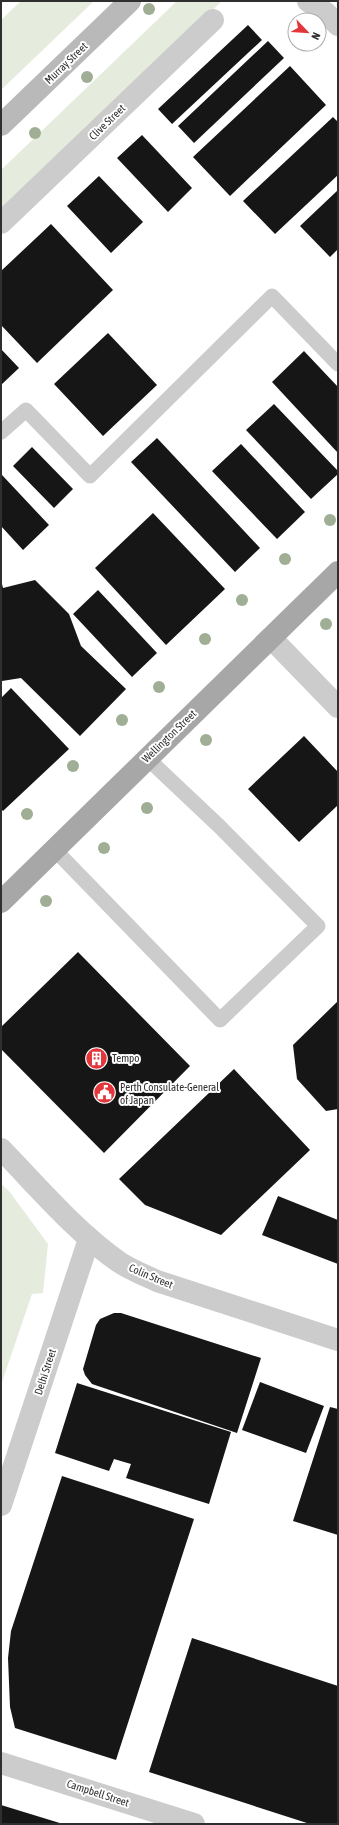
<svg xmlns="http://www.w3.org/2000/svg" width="339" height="1825" font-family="'Asap Condensed',sans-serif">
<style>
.green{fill:#e5ecdd}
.building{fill:#161616}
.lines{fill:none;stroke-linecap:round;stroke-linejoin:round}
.service{stroke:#ccc;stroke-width:15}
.minor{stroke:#ccc;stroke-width:22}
.tertiary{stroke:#ccc;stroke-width:22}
.secondary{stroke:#b9b9b9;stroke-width:22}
.primary{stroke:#a7a7a7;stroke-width:22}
.tree{fill:#9fae94}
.labels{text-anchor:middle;stroke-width:4;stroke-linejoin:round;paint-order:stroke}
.street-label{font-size:11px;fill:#2f2f2f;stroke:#fff}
.poi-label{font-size:11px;fill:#2f2f2f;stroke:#fff;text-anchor:start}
</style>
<rect width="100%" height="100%" fill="#fff"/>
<!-- green -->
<path class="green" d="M21,1H94L1,90V20Z
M177,1H222L1,212V170Z
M1,1184L9,1191L48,1244L43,1293L32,1294L1,1385Z"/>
<!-- building -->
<path class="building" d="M248,25L262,40L172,124L158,109Z
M268,41L284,58L194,143L178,126Z
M290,66L326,105L230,196L193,157Z
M333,117L338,122V175L275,234L243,201Z
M142,135L192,188L168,212L117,158Z
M99,176L143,222L111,253L67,206Z
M338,190V249L330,257L300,226Z
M51,224L113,290L37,363L1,325V271Z
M108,333L157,385L103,436L54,384Z
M1,349L19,368L1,385Z
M304,351L338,387V453L272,382Z
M274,404L338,471V474L311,499L246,430Z
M157,438L260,548L235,572L131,462Z
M241,444L305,512L277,539L212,471Z
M32,447L73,489L54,508L13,466Z
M2,475L49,525L23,550L1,526Z
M153,513L225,589L166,645L95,568Z
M1,580L3,588L35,580L69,614L81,646L126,689L80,736L21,678L2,681L1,680Z
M98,590L157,653L132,677L73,614Z
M11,688L69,749L3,811L1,809V698Z
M304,736L338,772V805L299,842L248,789Z
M78,952L190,1066L104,1153L1,1049V1027Z
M338,1001V1109L326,1111L297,1079L293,1045Z
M234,1069L310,1150L221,1235L145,1205L119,1179Z
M278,1196L338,1220V1264L262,1235Z
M114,1313H121L261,1358L237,1433L92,1384L85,1375L83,1369L96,1325L100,1319Z
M260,1382L324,1406L306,1453L242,1430Z
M77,1383L231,1432L209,1504L126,1478L131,1464L114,1459L109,1471L55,1453Z
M330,1407L338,1409V1535L293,1521Z
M62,1476L194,1519L116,1760L15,1728L10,1707L8,1658L11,1631Z
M192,1638L338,1686V1824H310L149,1772Z
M1,1805L63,1824H1Z"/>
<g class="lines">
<!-- service -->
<path class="service" d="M1,432L26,410L90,476L272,296L338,364
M54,849L220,1020L318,926L219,826L147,758"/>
<!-- minor -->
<path class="minor" d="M1,223L213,20
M271,638L338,707
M1,1505L89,1239
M1,1763L194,1824"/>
<!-- tertiary -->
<path class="tertiary" d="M308,1L326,13L338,25
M1,1149C38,1187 76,1232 119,1262C131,1270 144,1275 157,1281L338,1340"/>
<!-- secondary -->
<path class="secondary" d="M1,125L130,1"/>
<!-- primary -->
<path class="primary" d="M1,902L338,572"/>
</g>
<!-- trees -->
<g class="tree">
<circle cx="149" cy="9" r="6"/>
<circle cx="87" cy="77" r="6"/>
<circle cx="35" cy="133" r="6"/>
<circle cx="330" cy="520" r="6"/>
<circle cx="285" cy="559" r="6"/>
<circle cx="242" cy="600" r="6"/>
<circle cx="326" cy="624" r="6"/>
<circle cx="205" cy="639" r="6"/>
<circle cx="159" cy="687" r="6"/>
<circle cx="122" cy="720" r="6"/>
<circle cx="206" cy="740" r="6"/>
<circle cx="73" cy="766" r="6"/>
<circle cx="147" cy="808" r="6"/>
<circle cx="27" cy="814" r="6"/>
<circle cx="104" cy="848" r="6"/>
<circle cx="46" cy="901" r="6"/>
</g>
<!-- icons -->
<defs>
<symbol id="building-disc" viewBox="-11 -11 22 22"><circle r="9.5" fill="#e3353c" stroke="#fff"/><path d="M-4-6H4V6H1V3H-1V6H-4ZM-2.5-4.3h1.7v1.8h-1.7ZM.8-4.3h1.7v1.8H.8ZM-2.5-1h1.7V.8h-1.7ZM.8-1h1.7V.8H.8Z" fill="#fff"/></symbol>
<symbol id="civic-disc" viewBox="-11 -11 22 22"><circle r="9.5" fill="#e3353c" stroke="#fff"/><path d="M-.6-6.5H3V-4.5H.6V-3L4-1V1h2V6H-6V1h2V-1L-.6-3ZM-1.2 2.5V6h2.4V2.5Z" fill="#fff"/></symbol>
</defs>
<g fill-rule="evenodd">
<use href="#building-disc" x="84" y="1046" width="25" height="25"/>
<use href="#civic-disc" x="92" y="1080" width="25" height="25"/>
</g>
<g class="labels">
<!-- street labels -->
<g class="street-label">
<text transform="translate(66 63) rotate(-44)" y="4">Murray Street</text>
<text transform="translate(107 122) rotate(-44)" y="4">Clive Street</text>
<text transform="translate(169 736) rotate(-44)" y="4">Wellington Street</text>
<text transform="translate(151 1276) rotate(23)" y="4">Colin Street</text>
<text transform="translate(45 1372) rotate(-72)" y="4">Delhi Street</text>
<text transform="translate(98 1793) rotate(18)" y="4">Campbell Street</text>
</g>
<!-- poi labels -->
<g class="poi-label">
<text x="112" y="1062">Tempo</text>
<text x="120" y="1091">Perth Consulate-General<tspan x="120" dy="13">of Japan</tspan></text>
</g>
</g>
<!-- border -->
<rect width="339" height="1825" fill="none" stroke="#2f2f2f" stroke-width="4"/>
<!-- north arrow -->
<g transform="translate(307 32) rotate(115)"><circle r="19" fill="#ffffff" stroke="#acacac"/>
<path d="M0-3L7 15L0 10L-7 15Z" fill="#e3353c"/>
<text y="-6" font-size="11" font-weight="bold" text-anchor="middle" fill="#2f2f2f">N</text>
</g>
</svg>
